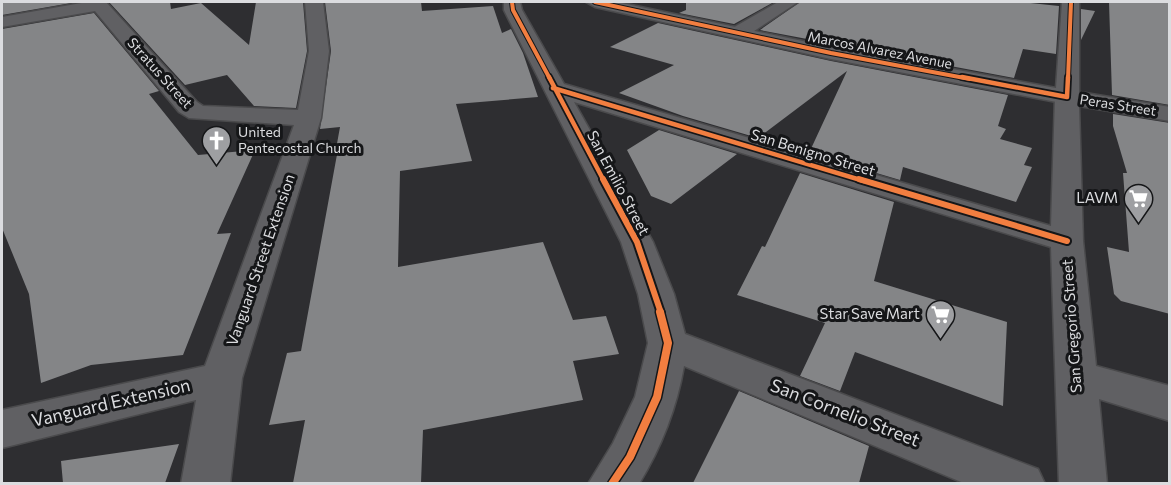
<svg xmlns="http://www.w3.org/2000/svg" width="1171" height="485" font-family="Commissioner,sans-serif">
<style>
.building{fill:#848587}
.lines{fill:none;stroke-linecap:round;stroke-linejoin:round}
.street-casing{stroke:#4a4a4c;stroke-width:3}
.secondary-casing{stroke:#4a4a4c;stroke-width:3}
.street{fill:#606063;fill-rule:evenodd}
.secondary{fill:#606063;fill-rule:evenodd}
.cycleway-far3-casing{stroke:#151618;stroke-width:6}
.cycleway-far2-casing{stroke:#151618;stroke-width:8}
.cycleway-far1-casing{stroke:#151618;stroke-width:10}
.cycleway-casing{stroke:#151618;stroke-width:11}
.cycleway-far3{stroke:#f27e40;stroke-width:4}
.cycleway-far2{stroke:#f27e40;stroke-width:4.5}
.cycleway-far1{stroke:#f27e40;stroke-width:6}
.cycleway{stroke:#f27e40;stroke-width:8}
.labels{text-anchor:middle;stroke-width:6;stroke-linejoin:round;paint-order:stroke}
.far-street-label{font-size:14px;fill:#dbdcdf;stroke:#151618}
.far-poi-label{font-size:14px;fill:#dbdcdf;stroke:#151618;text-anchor:start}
.street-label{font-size:15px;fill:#dbdcdf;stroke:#151618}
.poi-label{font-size:15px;fill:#dbdcdf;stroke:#151618;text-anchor:end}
.near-street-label{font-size:18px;fill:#dbdcdf;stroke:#151618}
</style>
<rect width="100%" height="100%" fill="#2e2e31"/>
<!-- building -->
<path class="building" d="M2,2H77L2,15Z
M109,2H170L171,9L201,3L249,45L256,2H303L307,51L296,108L254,106L227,75L185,85Z
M325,2H421L422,11L493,6L502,33L511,29L523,53L538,97L456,104L472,161L400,171L398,267L543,242L573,320L606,316L619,354L573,361L583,400L423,430L421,483H293L305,420L269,425L287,353L301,351L338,149H336L340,127L320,129L331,51Z
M686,2H774L734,24L679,13L686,10Z
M800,2H1021L1059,6L1056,54L1023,49L1014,78L760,30Z
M1109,2H1170V105L1112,95Z
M1081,9L1095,11L1081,40Z
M94,13L159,91L149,94L198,155L255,150L217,234L231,233L183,355L91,365L41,383L29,294L2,228V29Z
M658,23L831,61L1008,95L998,126L1006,129L1000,139L1032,148L1024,165L1032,167L1016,202L903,167L900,180L809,153L847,71L758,138L683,116L619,93L674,65L610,47Z
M1113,114L1170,123V314L1121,301L1114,294L1107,247L1129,252L1123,173H1127L1113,126Z
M659,130L737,154L671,204L651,196L627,150Z
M800,173L894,202L874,281L1007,322L1003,406L855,352L840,391L800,376L825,323L737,295L762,246L765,247Z
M739,391L869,446L859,483H693Z
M179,444L165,483H63L61,461Z"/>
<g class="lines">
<defs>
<path id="street" d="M87,2H106L197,102L203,106L298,110L309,51L305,2H323L329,51L321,118L242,378L230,484H181L196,400L2,448V410L205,366L294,125L189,118L179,112L95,11L2,27V17Z
M504,2H520L522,10L564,84L1051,226L1055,97L1059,92L1067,90L1170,107V121L1079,106L1083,241L1096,366L1170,386V421L1099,399L1107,484H1059L1051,247L574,102L653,242L674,294L685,334L1038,469L1045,484H966L684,366C677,407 661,448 639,484H588L613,443L635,397L648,343L638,294L621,242L504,10Z
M778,2H798L745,37H731L728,33L731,29Z"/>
<path id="secondary" d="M586,2H617L831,47L1056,88L1062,2H1079V97L1075,102L1067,104L831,59L595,7Z"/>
</defs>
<!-- street casing -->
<use href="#street" class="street-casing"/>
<!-- secondary casing -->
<use href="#secondary" class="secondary-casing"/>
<!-- street -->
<use href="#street" class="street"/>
<!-- secondary -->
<use href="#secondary" class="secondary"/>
<defs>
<path id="cycleway-far3" d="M512,2L513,10L550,79
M595,2L831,53L970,79
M1068,79L1071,2"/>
<path id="cycleway-far2" d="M549,77L604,181
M962,77L1067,97L1068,77
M553,88L864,181"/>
<path id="cycleway-far1" d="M603,179L637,242L661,313
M859,179L1067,241"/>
<path id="cycleway" d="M612,484L630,457L657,397L668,343L660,312"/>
</defs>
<!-- cycleway-far3 casing -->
<use href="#cycleway-far3" class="cycleway-far3-casing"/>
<!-- cycleway-far2 casing -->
<use href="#cycleway-far2" class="cycleway-far2-casing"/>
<!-- cycleway-far1 casing -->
<use href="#cycleway-far1" class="cycleway-far1-casing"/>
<!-- cycleway casing -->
<use href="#cycleway" class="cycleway-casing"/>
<!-- cycleway-far3 -->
<use href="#cycleway-far3" class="cycleway-far3"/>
<!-- cycleway-far2 -->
<use href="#cycleway-far2" class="cycleway-far2"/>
<!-- cycleway-far1 -->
<use href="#cycleway-far1" class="cycleway-far1"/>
<!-- cycleway -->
<use href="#cycleway" class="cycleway"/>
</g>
<!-- icons -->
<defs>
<symbol id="church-pin" viewBox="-11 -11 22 30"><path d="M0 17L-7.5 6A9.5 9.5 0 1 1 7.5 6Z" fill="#9e9fa2" stroke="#151618"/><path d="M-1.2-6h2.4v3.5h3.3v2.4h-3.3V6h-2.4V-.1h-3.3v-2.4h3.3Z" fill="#fff"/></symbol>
<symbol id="supermarket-pin" viewBox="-11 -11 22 30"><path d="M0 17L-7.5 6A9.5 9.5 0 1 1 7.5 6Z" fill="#9e9fa2" stroke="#151618"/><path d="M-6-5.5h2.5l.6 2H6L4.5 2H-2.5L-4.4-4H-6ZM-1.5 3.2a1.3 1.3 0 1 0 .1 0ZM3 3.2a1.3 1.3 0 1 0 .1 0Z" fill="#fff"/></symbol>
</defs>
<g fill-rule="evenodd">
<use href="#church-pin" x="200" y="124" width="33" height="45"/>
<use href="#supermarket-pin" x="1122" y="182" width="33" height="45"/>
<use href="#supermarket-pin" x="924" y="298" width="33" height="45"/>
</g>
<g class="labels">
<!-- far-street labels -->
<g class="far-street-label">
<text transform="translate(880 50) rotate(11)" y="5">Marcos Alvarez Avenue</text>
<text transform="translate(160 73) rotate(48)" y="5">Stratus Street</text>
<text transform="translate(1118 105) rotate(9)" y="5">Peras Street</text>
</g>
<!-- far-poi labels -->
<g class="far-poi-label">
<text x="238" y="137">United<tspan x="238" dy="16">Pentecostal Church</tspan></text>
</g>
<!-- street labels -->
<g class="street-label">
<text transform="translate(813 153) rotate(17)" y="5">San Benigno Street</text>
<text transform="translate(618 183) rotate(62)" y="5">San Emilio Street</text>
<text transform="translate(261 260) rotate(-71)" y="5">Vanguard Street Extension</text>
<text transform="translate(1072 326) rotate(-94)" y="5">San Gregorio Street</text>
</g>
<!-- poi labels -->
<g class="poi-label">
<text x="1118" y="203">LAVM</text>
<text x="920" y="319">Star Save Mart</text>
</g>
<!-- near-street labels -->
<g class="near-street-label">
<text transform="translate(111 403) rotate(-13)" y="6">Vanguard Extension</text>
<text transform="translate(845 413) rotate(21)" y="6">San Cornelio Street</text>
</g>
</g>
<!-- border -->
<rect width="1171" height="485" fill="none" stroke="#dbdcdf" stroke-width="6"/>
</svg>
